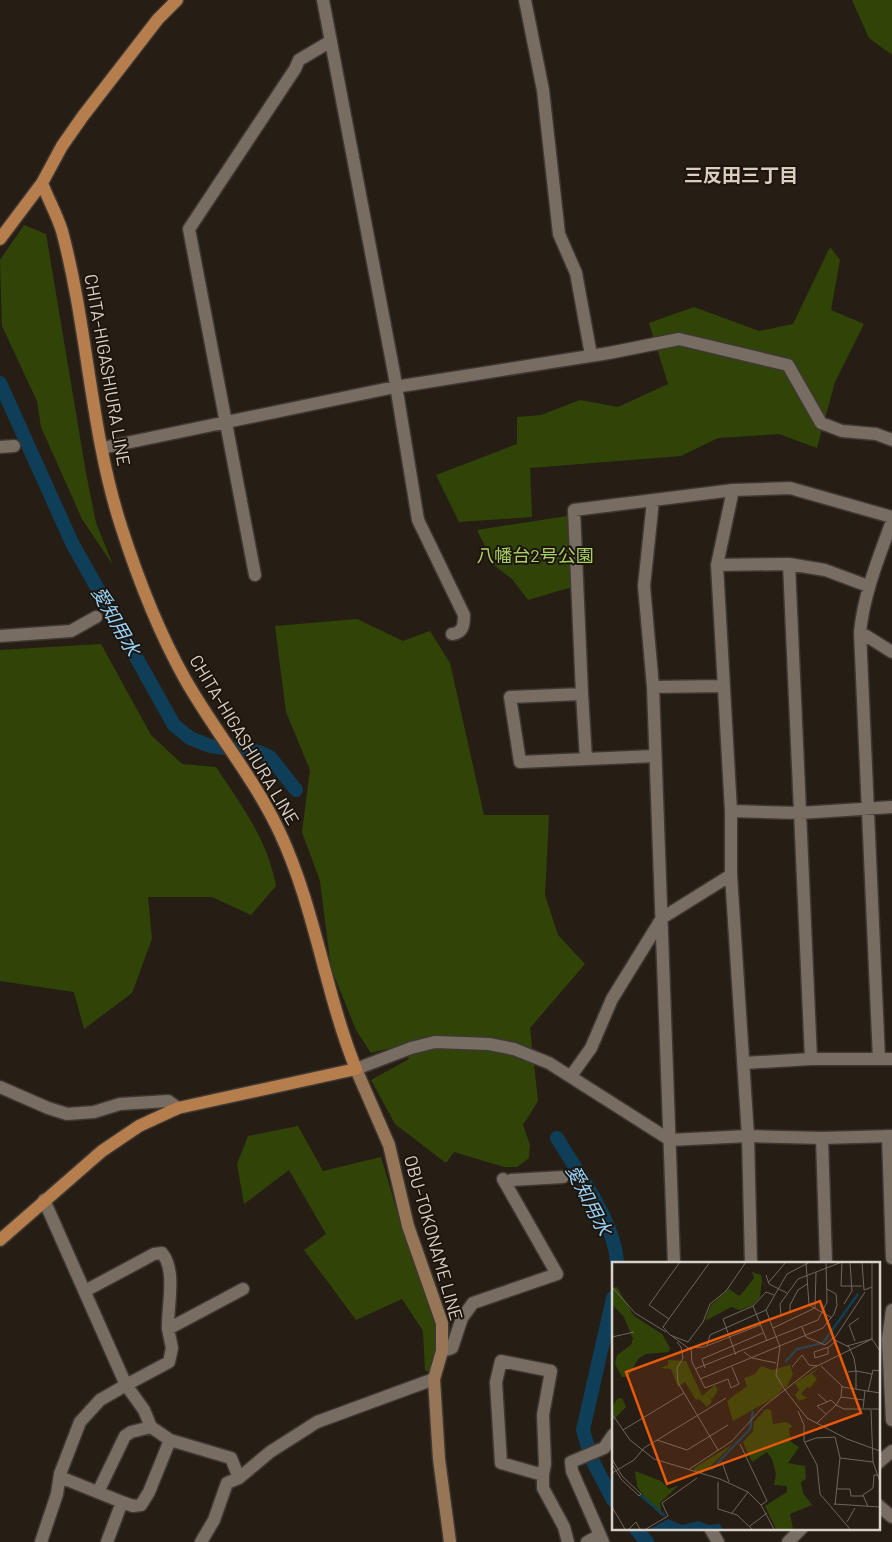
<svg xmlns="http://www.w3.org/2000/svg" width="892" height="1542" font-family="Barlow,'Noto Sans JP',sans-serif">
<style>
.green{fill:#314408}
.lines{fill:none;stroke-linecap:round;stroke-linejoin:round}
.canal{stroke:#0f3e59;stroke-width:14}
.minor-casing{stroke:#3f3832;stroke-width:15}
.tertiary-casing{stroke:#3f3832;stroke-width:15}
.secondary-casing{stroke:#3f3832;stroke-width:15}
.primary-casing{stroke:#3f3832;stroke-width:15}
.minor{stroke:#776d62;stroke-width:12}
.tertiary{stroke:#776d62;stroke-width:12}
.secondary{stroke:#967657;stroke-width:12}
.primary{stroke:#b57e4c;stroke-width:12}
.labels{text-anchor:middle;stroke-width:4;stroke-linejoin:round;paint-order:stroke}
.street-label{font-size:18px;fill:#d7d2cb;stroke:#1d150c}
.park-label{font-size:18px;fill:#aad166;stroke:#1d150c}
.neighbourhood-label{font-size:19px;font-weight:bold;fill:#dacec2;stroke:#1d150c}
.water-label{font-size:19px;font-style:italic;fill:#97d4fe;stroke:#1d150c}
.inset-river{fill:none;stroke:#0f3e59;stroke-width:2.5}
.inset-road{fill:none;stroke:#6d665e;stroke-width:1}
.view{fill:#e8590c;fill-opacity:0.15;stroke:#e8590c;stroke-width:2.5}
.inset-edge{fill:none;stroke:#d7d2cb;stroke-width:2.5}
</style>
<rect width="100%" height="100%" fill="#261e15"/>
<!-- green -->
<path class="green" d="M852,0H892V55L869,38Z
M24,225L46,234L86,473L96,523L113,565L82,519L41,427L37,401L2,326L0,260Z
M830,247L840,260L831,310L864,324L835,382L817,448L779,434L718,438L681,456L530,468L532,517L459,522L436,475L517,444V417L541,415L580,400L618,407L668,384L649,323L694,307L759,331L793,324Z
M567,516L572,587L528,600L512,579L495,566L477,530Z
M357,619L403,641L430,631L450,663L484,815H549L545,895L558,935L585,964L530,1028L538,1101L523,1125L530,1145L529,1158L517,1167H504L454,1152L446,1163L395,1124L371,1080L409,1059L402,1045L371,1053L356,1030L331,968L320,881L302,832L310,770L286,712L275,626Z
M101,644L151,735L182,764L216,767C241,805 268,840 276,886L251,915L212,897H148L152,939L132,993L84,1029L74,992L0,981V650Z
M298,1126L323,1171L381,1157L402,1228L438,1325V1354L430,1373L425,1370L423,1331L402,1299L356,1320L304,1250L326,1234L289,1170L244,1204L237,1164L248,1136Z"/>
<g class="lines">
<!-- canal -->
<path class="canal" d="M0,383L72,543L174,725L190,738L210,746L259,752L270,757L296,790
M557,1138C578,1173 615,1222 617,1263
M613,1298L583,1430L591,1458L613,1500
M635,1528L647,1542"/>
<defs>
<path id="minor" d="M323,0L394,373L418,520L464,615C464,625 463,633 452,634
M525,0L543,90L559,234L576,273L591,355
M0,447L14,446
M102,448L395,387L609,353L679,339L788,365L821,423L842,431L876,434L892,440
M733,490L717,565L731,811V875L748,1136L751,1263
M653,501L644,586L653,687L674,1263
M789,564L825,570L868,586
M717,565L789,564L811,1059
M255,575L189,229L295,69L299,60L331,41
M860,632L892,652
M0,636L71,631L96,617
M653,687L723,686
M582,694L586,759
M654,756L520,762L510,697L582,694L574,510L733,490L790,488L892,517
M731,811L800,813L892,807
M879,1059L860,632C864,593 879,557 892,521
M744,1063L811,1059H892
M571,1076L591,1048L612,999L662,918L731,875
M0,1087L48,1108L67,1114L94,1112L120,1104L168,1101L178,1108
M888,1136L892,1258
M822,1138L826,1263
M505,1183L511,1180L563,1177
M85,1291L154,1254L162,1253C177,1271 167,1307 168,1329L243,1289
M892,1310L888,1339L892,1420
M168,1329L172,1348L169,1362L126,1385L144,1410L151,1427L170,1440
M442,1351L452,1348L462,1318L473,1303L557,1274L503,1179
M878,1463L892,1451
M543,1475L501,1463L496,1382L501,1361L551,1371L543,1415L545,1464L543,1475V1488L564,1527L568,1542
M60,1477L122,1502
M98,1492L125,1436L131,1432L151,1427
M878,1505L892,1517
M710,1528L718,1542
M600,1535L572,1471L571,1462L604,1448L613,1435
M41,1542L57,1494L60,1474L80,1422L100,1400L126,1385L44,1200
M107,1542L122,1502L133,1506L141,1505L149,1492L170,1440L231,1458L239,1478
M201,1542L214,1520L227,1483L239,1478L270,1452L317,1422L434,1379
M587,1542L600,1535L603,1542
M788,1542L802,1528"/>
<path id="tertiary" d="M356,1069L411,1048L435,1042L489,1044L514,1049L549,1063L670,1140L748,1136L822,1138L892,1136"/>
<path id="secondary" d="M356,1069L389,1145L408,1226L442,1323V1351L434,1379L439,1459L450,1542"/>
<path id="primary" d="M0,239L42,183L62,146L83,116L158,19L177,0
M0,1240L102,1151L139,1126L178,1108L356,1069C325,992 315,908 280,833C255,779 215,732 185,679C158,631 138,579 121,526C90,430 88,328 62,231C57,215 48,199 42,183"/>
</defs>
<!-- minor casing -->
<use href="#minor" class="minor-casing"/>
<!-- tertiary casing -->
<use href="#tertiary" class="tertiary-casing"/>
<!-- secondary casing -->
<use href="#secondary" class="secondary-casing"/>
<!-- primary casing -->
<use href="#primary" class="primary-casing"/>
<!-- minor -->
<use href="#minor" class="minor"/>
<!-- tertiary -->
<use href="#tertiary" class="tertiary"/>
<!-- secondary -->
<use href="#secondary" class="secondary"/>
<!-- primary -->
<use href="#primary" class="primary"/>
</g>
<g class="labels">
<!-- street labels -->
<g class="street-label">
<text transform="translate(107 370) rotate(80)" y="6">CHITA-HIGASHIURA LINE</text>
<text transform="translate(244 740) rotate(59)" y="6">CHITA-HIGASHIURA LINE</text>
<text transform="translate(433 1238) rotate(74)" y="6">OBU-TOKONAME LINE</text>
</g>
<!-- park labels -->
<g class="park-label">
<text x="535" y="562">八幡台2号公園</text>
</g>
<!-- neighbourhood labels -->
<g class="neighbourhood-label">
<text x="741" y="182">三反田三丁目</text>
</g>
<!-- water labels -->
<g class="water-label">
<text transform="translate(116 621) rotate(60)" y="7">愛知用水</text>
<text transform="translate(589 1200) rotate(63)" y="7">愛知用水</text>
</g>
</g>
<!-- overview -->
<g transform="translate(612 1262)">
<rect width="268" height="268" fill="#261e15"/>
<path d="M140,10L149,13L150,19L148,35L141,43L128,48L119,45L93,59L99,43L117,27L127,34L131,30L142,16ZM5,25L22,54L50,72L58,86L57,90L34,92L26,97L16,115H10L3,102L5,93L19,83L21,77L12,55L0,42V26ZM56,98L74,99L90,134L103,123L106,128L100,138L96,132L100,140L95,145L87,137L84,138L73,120L66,125L59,107L48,106L56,103ZM178,103L181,112L174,126L169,122L171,127L162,136L121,159L115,139L135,124L132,116L143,112L149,104L160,108ZM208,105L200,112L205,117L198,126L195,125L189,132L195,136L187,139L183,133L187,128L183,121ZM10,136L14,145L0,159V145L5,137ZM154,147L159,148L161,162L174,160L181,164L177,167L179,180L187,185L176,201L193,204L194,217L189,220L191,231L200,243L178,252L181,267H164L153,244L175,230V224L162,223L164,212L160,197L155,190L140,200L131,180L141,169L142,160ZM121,182L96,207L89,211L82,209V206ZM23,209L49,219L57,227L67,223L48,241L50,254L35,240L25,224Z" fill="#314408"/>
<path d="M56,257L70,263L87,259L96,263L108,262L110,267H38Z" fill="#0f3e59"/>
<path class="inset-river" d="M173,100L185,87L211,81L246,32M99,208L138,167L141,149M27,232L53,254"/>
<path class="inset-road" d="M98,0L51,65L58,73L76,80L91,60L98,42L114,29L134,0M230,0L229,24H250M250,0L252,28L260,25M194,1L197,43M154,13L157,22L175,31M157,20L174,0M0,25L23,51L54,70M232,42L240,29L238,0M197,43L220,56M141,44L155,79M178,50V43L186,28L195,22M169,53L168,42L186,17L230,0M57,57L37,43L68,0M157,58L197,43M190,65L194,75L213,83L221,76M161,66L203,46L204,10M60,74L76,86L92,85L148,63M0,75L22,70M222,77L253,30M223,78L237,85L242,96L244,109L236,110M243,79L237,63L247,56M65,80L69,85L71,96L65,106L66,121L106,188M95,84L98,73L154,48M235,84L260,77L268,89M79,86L80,100L93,126L116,117L119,126L127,122L120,105M216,86V92L203,96L202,90L217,85L224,79M132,90L140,96L164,101M124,93L111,57L141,44L154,30L162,33M209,104L231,125L268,131M180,105L190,93L197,103L205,104M93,106L90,97L151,71M83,107L206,58L215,40L214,0M0,108V124M88,117L211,66L222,52L225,43L224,32L215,27M230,124L229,135L252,138M244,127V109L260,112M173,128L164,113L168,85L154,48L175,12L198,0M173,128L195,156L235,177L268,189M256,130L261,108L268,109M206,132L215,140L205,144L214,152M215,140L219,138L224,143L229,135M251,146L253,129M259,148L261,200L268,220M186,149L192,163V179L205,203L208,232L238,267M0,152L18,178L42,197L108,217L136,230L149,243L162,267M205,161L224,143L232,147H268M11,168L72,131M45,178L75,188L116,163M193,180L204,176L223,175L228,196L223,243M128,182L155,239L149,243M228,196L261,200M0,197L10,214L29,232L27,234L9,217L0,202M110,200L117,220M76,208L120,179L151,145L201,106L260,77V0M0,211L22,198L32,186L114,136M106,220V247L125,253L140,267M225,227H238L239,234H251M222,242L268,245M0,245L13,267M256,245L251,233L261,226L262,213H267M120,251L136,230M235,260L243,246M138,264L155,251M17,267L24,260L28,267M34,267L56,254L50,241L85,216"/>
<path class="view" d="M208,39L249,151L55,222L14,110Z"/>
<rect width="268" height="268" class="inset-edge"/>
</g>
</svg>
